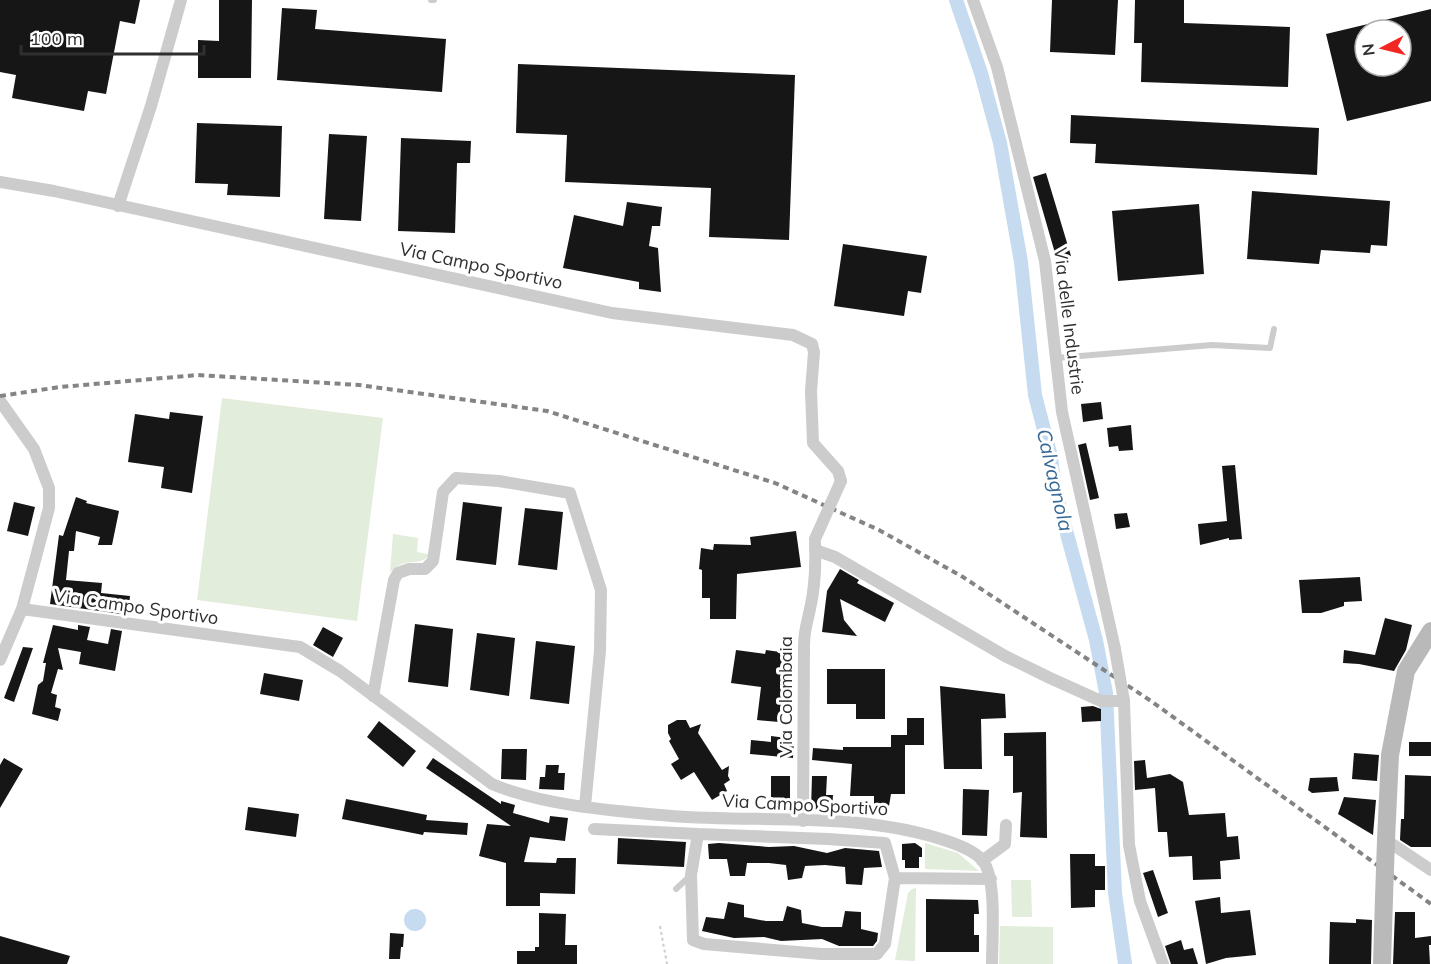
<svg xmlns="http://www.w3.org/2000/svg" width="1431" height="964" font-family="Mulish,sans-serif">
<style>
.green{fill:#e3eddb}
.water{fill:#c6dbef}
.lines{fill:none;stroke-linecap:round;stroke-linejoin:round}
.canal{stroke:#c6dbef;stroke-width:14}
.building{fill:#161616;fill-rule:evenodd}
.path{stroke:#ccc;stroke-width:2;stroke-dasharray:3 3;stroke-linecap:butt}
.service{stroke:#ccc;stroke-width:6}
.minor{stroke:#ccc;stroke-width:12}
.secondary{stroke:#b9b9b9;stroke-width:18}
.rail{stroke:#848484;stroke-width:4;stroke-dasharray:6 4.5;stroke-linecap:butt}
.minor-bridge{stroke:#ccc;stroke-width:12}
.secondary-bridge{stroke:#b9b9b9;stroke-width:18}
.labels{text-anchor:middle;stroke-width:6;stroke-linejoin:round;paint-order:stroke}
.street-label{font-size:18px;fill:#2f2f2f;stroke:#fff}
.water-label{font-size:20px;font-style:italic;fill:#356998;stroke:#fff}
</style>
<rect width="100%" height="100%" fill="#fff"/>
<!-- green -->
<path class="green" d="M222,398L383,418L357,621L197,600Z
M393,534L418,538L417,552L428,554V557C415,567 407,556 390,572Z
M925,843L958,853L979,871L925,869Z
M1011,880H1031L1032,917H1012Z
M916,888L915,961L895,960L908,893L912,889Z
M1000,926L1053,927V964H999Z"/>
<!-- water -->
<path class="water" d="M404 920a11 11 0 1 1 22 0a11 11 0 1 1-22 0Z"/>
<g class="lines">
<!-- canal -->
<path class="canal" d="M956,0L981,73L1000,143L1021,262L1035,395L1051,457L1055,490L1096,640L1106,693L1115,893L1125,964"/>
</g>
<!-- building -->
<path class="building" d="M0,0H140L135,24L120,21L106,94L88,91L84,111L12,98L16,75L0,72Z
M219,0H252L251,78H198V40L219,41Z
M1052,0H1118L1115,55L1050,52Z
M1135,0H1184V23L1290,27L1288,87L1141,82L1142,43H1134Z
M282,8L317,10L315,29L446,39L442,92L277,80Z
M1431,9V101L1347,121L1326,34ZM1365,30H1401V66H1365Z
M518,64L795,75L789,240L709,237L711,188L565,182L567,135L516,133Z
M1071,115L1319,128L1317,175L1095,163L1096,144L1070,143Z
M197,123L282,126L280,197L227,195L228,184L195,183Z
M329,134L367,136L361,221L324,219Z
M401,138L471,141L470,163H457L455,233L398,231Z
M1046,173L1071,256L1057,260L1033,177Z
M1252,191L1390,201L1387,246L1371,245L1370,253L1321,250L1319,264L1247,259Z
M627,202L662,207L660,226H652L649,246L658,248L661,292L639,289V282L563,268L574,215L623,226Z
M1199,204L1204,274L1118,281L1112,211Z
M843,244L927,256L921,293L908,291L904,316L834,306Z
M1101,402L1103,419L1083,422L1081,404Z
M170,412L203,416L192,493L161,488L164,467L128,462L135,414L169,419Z
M1131,425L1133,450L1119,451L1118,446L1109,447L1107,428Z
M1086,443L1099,498L1090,500L1078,445Z
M1235,465L1242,539L1229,540V538L1200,545L1198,524L1227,521L1222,466Z
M76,497L87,501L86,503L119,511L112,545H98L100,537L76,531L74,551H69L66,580L102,583L101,593L130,596L128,615L50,604L59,535L63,536Z
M14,502L35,507L28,536L7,531Z
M463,502L502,507L496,565L456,560Z
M525,508L563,512L557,570L518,565Z
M1127,513L1130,527L1116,529L1114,514Z
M796,531L801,567L737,574L736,619H710V598H702V570L699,569L701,548L713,550L714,544L751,545L750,537Z
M840,569L859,580L857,583L894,603L885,622L840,599L844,620L857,636L822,632L827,591Z
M1360,577L1362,601L1344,602V606L1321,613H1302L1299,580Z
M1385,618L1412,625L1406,650L1394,671L1359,664L1343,663L1344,650L1375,655Z
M415,624L453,629L448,687L408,682Z
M53,625L78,630V625L90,627L87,640L108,644L111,629L122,631L115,671L79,664L81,652L58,648L63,670L58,669L51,693L57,695L55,707L61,709L58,721L32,714L38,685L43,681L46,663H43Z
M323,627L343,638L333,657L313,645Z
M477,633L515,638L509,696L470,690Z
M536,641L575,646L569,704L530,699Z
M23,647L33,648L14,702L4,698Z
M736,650L765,654L766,650L787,653L779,722L757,720L761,687L731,683Z
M827,669H885V719H856V704H827Z
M264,673L303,680L299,701L260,694Z
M940,686L1005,694L1006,718L981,719L982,769H944Z
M1093,706L1101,709V721L1082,722L1081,707Z
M907,718H924V745H905V794H891L889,806H874V796H850L852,764L812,760L813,748L843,750V747H891V735H907Z
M677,720H686L690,728L701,724L698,733L720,767L722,770L729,766L728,776L730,780L724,784L727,791L712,800L694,772L681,780L671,764L679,759L669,741L671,739L668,733V725Z
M379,721L416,751L403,767L367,737Z
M1046,732L1047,838L1020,837L1022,792L1013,793V756H1004V733Z
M771,736L794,739L793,758L750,754L751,740L771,742Z
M1409,742H1431V756H1409Z
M502,749H527L526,780L501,779Z
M1354,753L1379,755L1377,781L1352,779Z
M4,758L23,769L0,808V765Z
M433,758L501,804V801L515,805L513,813L549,823L550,816L568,818L565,841L530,837L524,862L556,863L557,858H576L575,894L540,893V906H506V863L479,856L487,824L511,826L426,768Z
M1145,760L1147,778L1170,774L1183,782L1189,815L1225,813L1227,837L1238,836L1240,859L1220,861L1221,879L1193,880L1192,856L1169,857L1167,832H1158L1155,788L1135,790L1134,761Z
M546,765H559L558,773H565L564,790L539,789L540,777H545Z
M1405,775L1431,776V847H1411L1400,840L1401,819H1404Z
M771,776H790V805H771Z
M812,776H827L826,795H833L832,810L811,809Z
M1337,777L1339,791L1312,793L1308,790L1310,778Z
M963,789L989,790L987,836L962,835Z
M1344,797L1376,800L1373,835L1338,814Z
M346,799L427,815L426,820L468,823L467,835L424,832L423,835L342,819Z
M248,807L299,814L296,837L245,830Z
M618,838L686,842L684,867L617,864Z
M719,843L769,847L794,846L827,853L845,848L879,851L882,867L864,868L862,885L846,884L845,867L825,865L805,866L802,878L788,880L786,865L769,863H747L745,876H730L727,859H709L708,844Z
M915,843L922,848V857H919V868H905V860H902V844Z
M1070,854H1095V866H1105V890H1095V907L1071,908Z
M1153,870L1168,913L1158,917L1143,873Z
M1220,897L1221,913L1250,910L1256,955L1226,958L1206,964L1195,901Z
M926,899L978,900L979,914H974V935H979V952H926Z
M728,902L744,905V917L766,921H783L787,906L801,910L802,923L822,927H842L845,911L861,912V929L878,933L877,941L873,946H839L822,939L781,941L764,937L734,938L702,931L706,917L724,919Z
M1395,912H1415V938L1431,936V945H1429L1430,964H1393Z
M539,913L566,914L565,945H577V964H517V951H535V947H539Z
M1356,919L1372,920L1371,964H1329L1330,922L1356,923Z
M390,933L404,934L403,947H401L400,959H389Z
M0,936L70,956L67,964H0Z
M1181,940L1184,950L1193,948L1198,964H1171L1165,946Z"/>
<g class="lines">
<!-- path -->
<path class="path" d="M660,926L667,964"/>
<!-- service -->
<path class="service" d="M431,0H434
M1056,358L1212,345L1270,348L1274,329
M676,889L691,875"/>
<!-- minor -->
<path class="minor" d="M973,0L997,67L1045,261L1062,412L1115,649
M0,182L54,191L612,313L793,335L812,344L814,352L811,391L813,443L838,471L841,481
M118,206L151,106L181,0
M0,401L34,449L49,488V508L22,609L0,660
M815,550L835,557L1005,656L1050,678L1101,701H1124L1129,845L1140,901L1163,964
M22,609L300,647L340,671L492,784C544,806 615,811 671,816C763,823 859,811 947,841C959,845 975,851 983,861C997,879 992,939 992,964
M373,696L394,580L398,573L409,569H425L433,561L443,492L456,478L499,481L570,493L601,590L600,651L585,806
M803,821L804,646C804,630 807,624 810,609C815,587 816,565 815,543
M594,829L698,834
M698,834L828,839L885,843L895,878L885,944L877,954H821L704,944L693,940L691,875Z
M1386,840L1431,870
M982,861L1005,844L1006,825
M895,878L991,879"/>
<!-- secondary -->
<path class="secondary" d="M1386,840L1390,755L1406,671L1431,631
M1382,964L1384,898"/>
<!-- rail -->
<path class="rail" d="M0,396L60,387L198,375L359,385L547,411L775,483L879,530L963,577L1151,701L1431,904"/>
<!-- minor-bridge -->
<path class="minor-bridge" d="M815,539L841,481
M1115,649L1124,701"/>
<!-- secondary-bridge -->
<path class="secondary-bridge" d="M1384,898L1386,840"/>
</g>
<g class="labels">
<!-- street labels -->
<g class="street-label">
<text transform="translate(481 266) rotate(12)" y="6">Via Campo Sportivo</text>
<text transform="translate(1069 321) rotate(83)" y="6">Via delle Industrie</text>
<text transform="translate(136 607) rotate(8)" y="6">Via Campo Sportivo</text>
<text transform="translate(786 697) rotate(-90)" y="6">Via Colombaia</text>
<text transform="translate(805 805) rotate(3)" y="6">Via Campo Sportivo</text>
</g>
<!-- water labels -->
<g class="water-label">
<text transform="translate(1055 480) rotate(77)" y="7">Calvagnola</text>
</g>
</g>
<!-- north arrow -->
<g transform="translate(1383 48) rotate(263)"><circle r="28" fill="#ffffff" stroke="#acacac" stroke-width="1.5"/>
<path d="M0-4.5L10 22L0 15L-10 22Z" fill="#f42622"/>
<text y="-9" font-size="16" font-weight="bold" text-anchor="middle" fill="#2f2f2f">N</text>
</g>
<!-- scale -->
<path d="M21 45v9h183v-9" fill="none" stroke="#2f2f2f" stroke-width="3"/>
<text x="30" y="45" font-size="18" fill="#2f2f2f" stroke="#ffffff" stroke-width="4.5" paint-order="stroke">100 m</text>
</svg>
